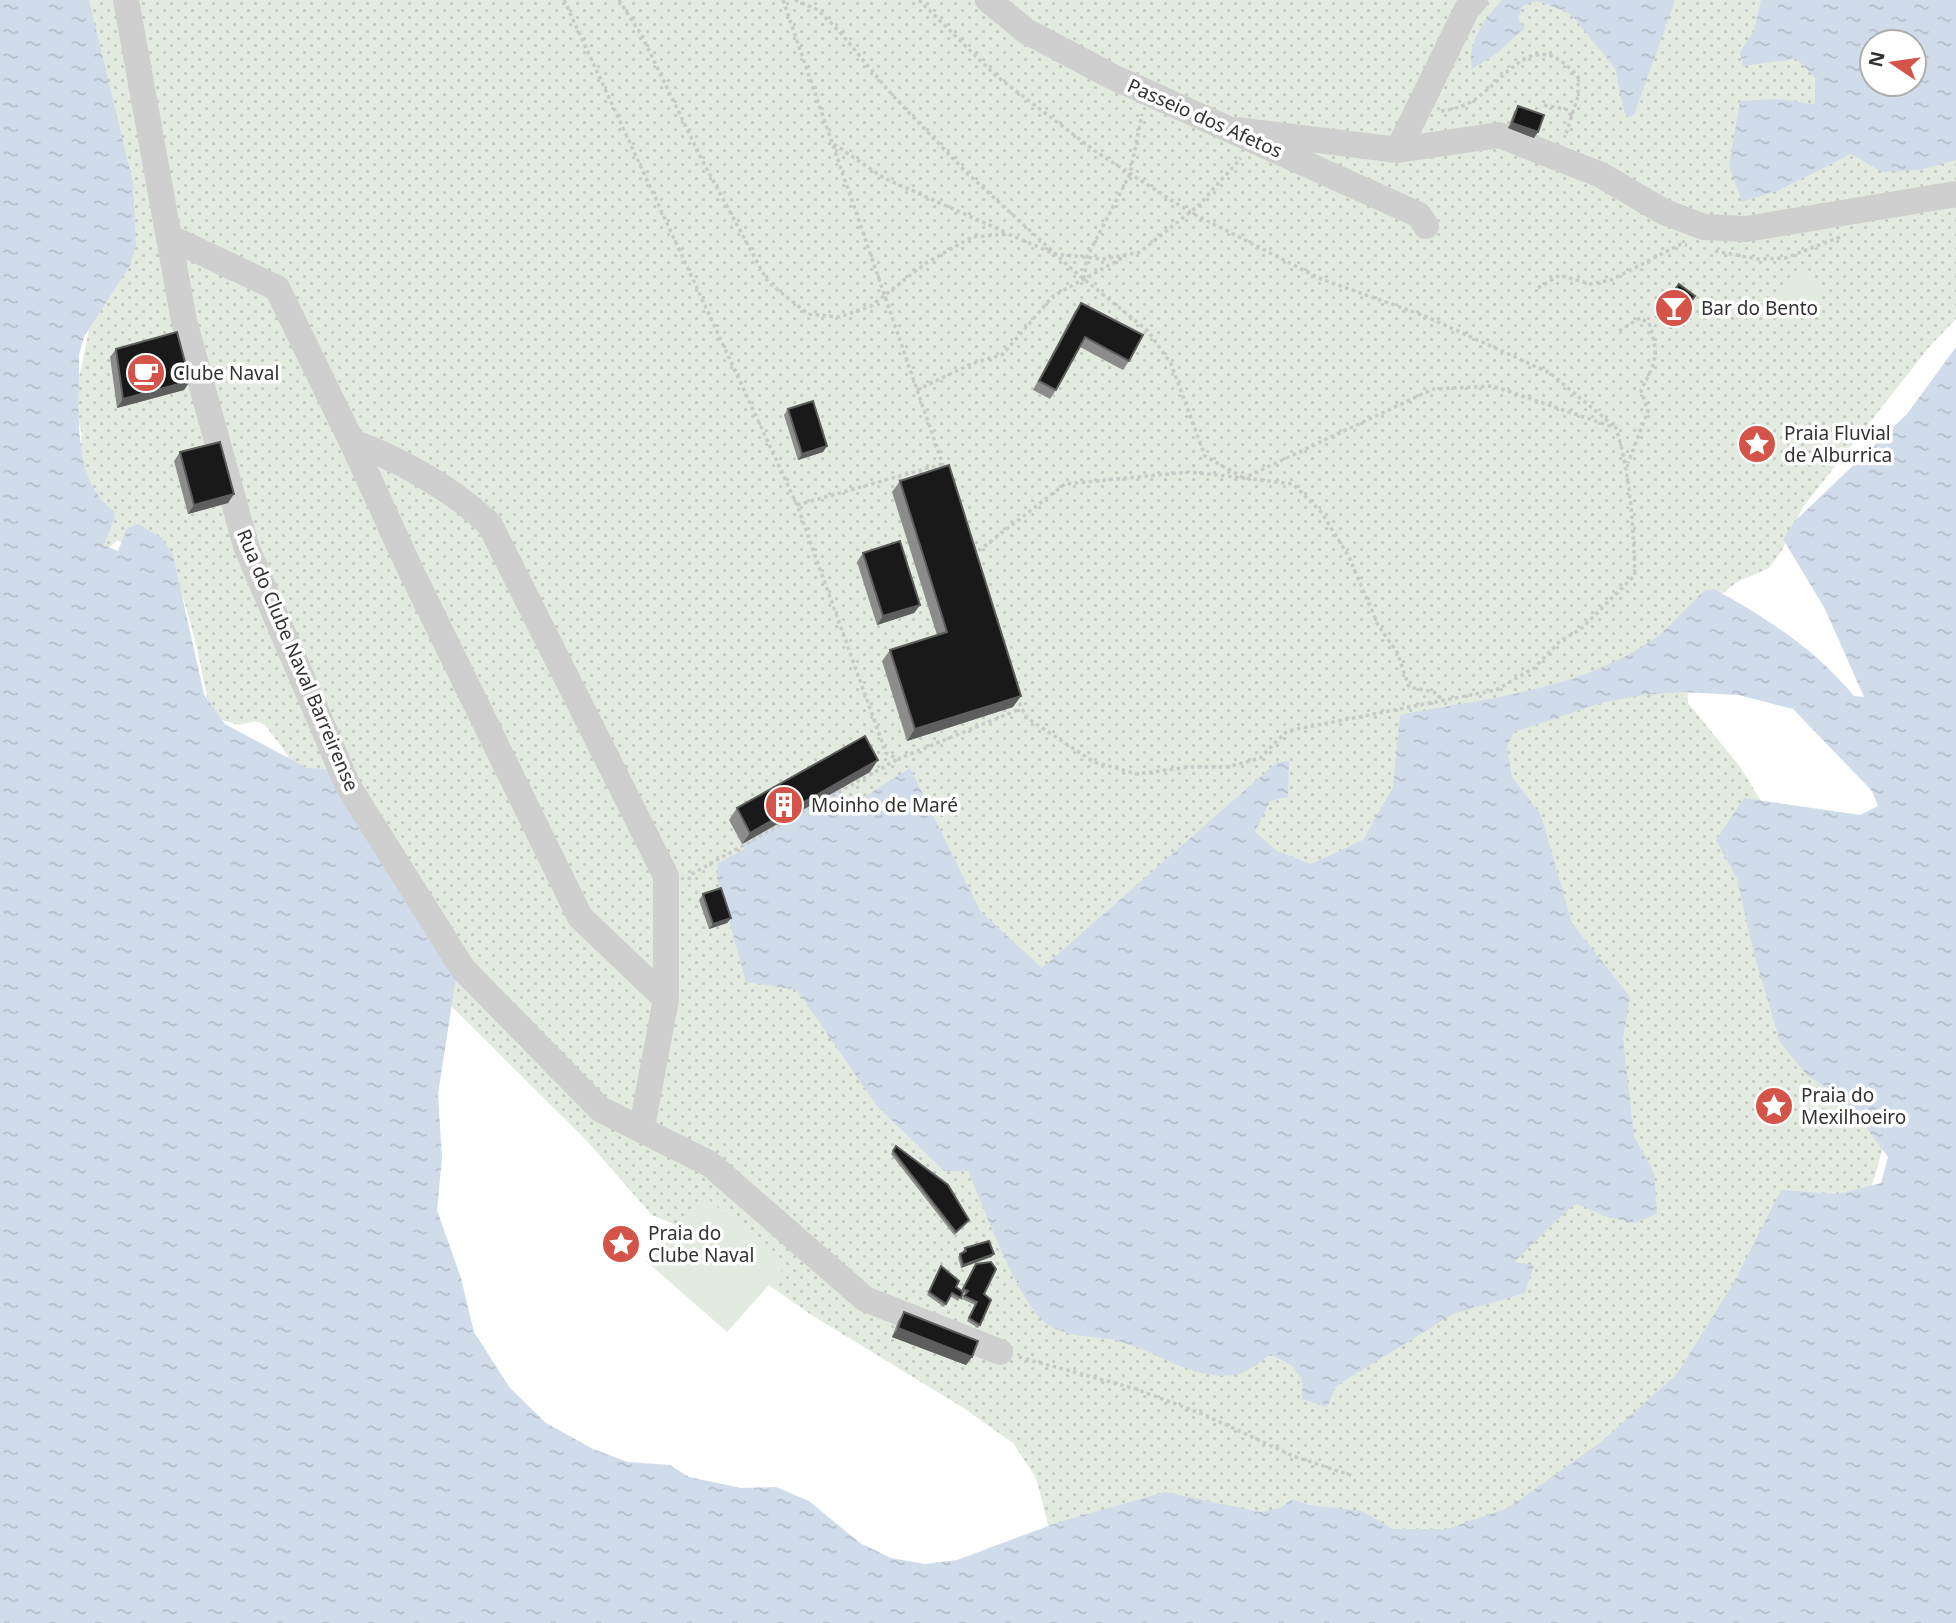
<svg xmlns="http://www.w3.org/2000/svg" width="1956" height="1623" font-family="'Noto Sans',sans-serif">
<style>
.park{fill:url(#park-dots);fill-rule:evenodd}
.pitch{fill:#e3eadf}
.water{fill:url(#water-ripples);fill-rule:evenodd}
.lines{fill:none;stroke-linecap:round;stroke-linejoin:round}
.path{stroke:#c9c9c9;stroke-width:3.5;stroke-dasharray:3.5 3.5;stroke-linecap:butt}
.minor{stroke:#cfcfcf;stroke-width:26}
.wall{fill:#8c8c8c}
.shaded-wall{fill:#5e5e5e}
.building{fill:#191919;stroke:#5e5e5e;stroke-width:2}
.labels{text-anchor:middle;stroke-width:7;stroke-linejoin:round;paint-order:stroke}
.street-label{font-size:19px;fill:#323232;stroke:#fff}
.poi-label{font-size:19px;fill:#323232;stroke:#fff;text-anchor:start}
</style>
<defs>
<pattern id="park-dots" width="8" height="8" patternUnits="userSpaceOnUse" patternTransform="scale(1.75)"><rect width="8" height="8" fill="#e3eadf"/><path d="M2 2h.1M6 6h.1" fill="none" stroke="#c3c9c0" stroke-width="1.8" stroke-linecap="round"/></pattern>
<pattern id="water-ripples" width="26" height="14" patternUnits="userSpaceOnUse" patternTransform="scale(1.75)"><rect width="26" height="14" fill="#d1dcea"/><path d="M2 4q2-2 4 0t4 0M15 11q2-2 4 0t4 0" fill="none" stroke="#b4bdc9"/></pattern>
</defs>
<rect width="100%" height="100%" fill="#fff"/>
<!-- park -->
<path class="park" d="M77,0H1956V319L1930,346L1803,507L1781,552L1769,568L1737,582L1719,596L1687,674L1688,703L1741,768L1796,859L1889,1123L1875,1177L1858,1217L1599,1555L905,1574L1042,1560L1048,1524L1036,1478L1013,1443L962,1407L810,1314L695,1233L652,1215L586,1140L429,984L282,747L264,724L255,721L239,725L222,720L210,709C203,678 186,583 166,564C151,550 135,546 117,541L92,560L70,499L82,433L73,407L112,218ZM1872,42H1914V84H1872Z"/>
<!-- pitch -->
<path class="pitch" d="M1797,270L1820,288L1791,327L1768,310Z
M704,1195L785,1267L727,1332L646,1261Z"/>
<!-- water -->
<path class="water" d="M0,0H89L133,183L136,245L130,265L84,337L79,355C80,403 69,480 114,511L115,516L104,545L118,551L127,528L138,524L162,538L173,555L204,694L225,724L307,768L328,769L457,971L438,1094L442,1158L437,1210L461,1278L474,1332L510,1388L546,1423L593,1449L628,1462L670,1465L689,1477L741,1488L776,1487L809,1501L860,1543L891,1558L925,1564L957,1560L1059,1522L1165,1492L1260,1512L1280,1508L1292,1499L1309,1505L1362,1511L1393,1529H1447L1508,1508L1601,1442L1677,1374L1734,1282L1781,1190L1838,1194L1881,1183L1888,1157L1860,1119L1834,1093L1807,1075L1780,1042L1753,950L1737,879L1716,840L1744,798L1860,815L1878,806L1872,791L1793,709L1738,695L1681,692L1644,695L1601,703L1514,732L1507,747L1512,777L1541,815L1572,923L1630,997L1623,1039L1634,1136L1654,1173L1657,1214L1635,1223L1607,1217L1578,1204L1571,1207L1514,1262L1534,1265L1525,1293L1453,1314L1336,1386L1327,1407L1302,1399V1380L1291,1365L1270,1354C1260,1363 1247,1373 1233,1375C1197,1381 1155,1352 1122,1342C1095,1334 1063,1340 1041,1319C1015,1293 984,1208 968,1171H944L877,1106L797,990L746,982L717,877L718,863L745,849L742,845L839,789L850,806L910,768L980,911L1042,968L1276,763L1289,761L1288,797L1270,801L1255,832L1277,851L1311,864L1363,840L1393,787L1400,715C1482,699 1573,691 1645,645C1666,632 1685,609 1704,591L1714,589C1767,618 1815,649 1854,696L1864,697L1825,609L1783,539L1795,521L1907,414L1956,347V1623H0Z
M1502,0H1675L1634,115L1628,117L1624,112L1615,68L1574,18L1565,11L1537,1L1522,6L1518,19L1525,28L1496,54L1472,69C1466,43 1485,19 1502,0Z
M1761,0H1956V160L1919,170L1882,172L1851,154L1777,191L1742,202L1729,166L1740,101L1778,99L1815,104V77L1796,59L1743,66L1740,52L1754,31ZM1872,42H1914V84H1872Z"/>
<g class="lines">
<!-- path -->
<path class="path" d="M564,0L797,505
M619,0L642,36L702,160L768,282L808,314L839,317L871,306L926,263L972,237L1008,234L1055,254L1104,259L1140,252L1199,205L1241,158
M783,0L945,471
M795,0L818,10L839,31L893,96L966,172L1074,271L1148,331L1171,364L1205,456L1244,478L1293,484L1322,513L1349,557L1378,625L1397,652L1409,687L1434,692L1444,701
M919,0L995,75L1095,151L1190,212L1321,279L1425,316L1550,373L1615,427
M1544,105L1569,110L1571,117
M1441,111C1456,109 1469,105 1481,95C1516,66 1538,30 1578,77V96L1565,137
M834,144L884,178L1007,233
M1715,251L1758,259L1785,258L1843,236
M1084,279L1087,257L1130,174L1142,114
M1538,288L1560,275L1590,284L1611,280L1681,244L1687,245
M1619,331L1640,318L1649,323C1659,356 1657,360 1641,390L1648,411L1628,463
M917,390L971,364L1003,354L1053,296L1126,256
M942,464L797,505L886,753L898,759L1020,709
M973,555L1065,484L1189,472L1244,478L1433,389L1493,386L1616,428C1631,477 1633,524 1635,575L1580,630L1560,641L1534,668L1496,690L1287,731L1260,758L1228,767H1189L1137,774L1094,762L1027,718L1017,699
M689,880L690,875L898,759
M1019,1357L1136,1389L1205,1415L1293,1456L1353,1476"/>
<!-- minor -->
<path class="minor" d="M126,0L184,321L246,546L348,786L463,969L600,1109L710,1164L865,1299L1000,1352
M988,0L1026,31L1113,77L1419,215L1426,226
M1236,130L1398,150L1499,135L1601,175L1664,212L1704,227L1746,229L1956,194
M1398,150L1467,9L1475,0
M171,238L277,288L352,442C398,458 456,491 490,525L666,876V999L644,1116L638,1128
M352,442L410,569L580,917L666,999"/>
</g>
<!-- wall -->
<path class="wall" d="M1518,106L1534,138L1508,128L1514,112Z
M1679,284L1695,296L1671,329L1655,317Z
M1081,303L1129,361L1123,370L1080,347L1056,390L1050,399L1033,390L1075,311Z
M116,349L190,381L184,390L117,408L110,357Z
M788,409L827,446L823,452L798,460L784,415Z
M180,452L228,503L188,514L174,461Z
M900,481L1013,707L907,741L882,661L890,650L937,635L892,492Z
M863,553L920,605L914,613L877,625L857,562Z
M870,772L742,844L729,820L737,808Z
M703,894L731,918L727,923L709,929L699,900Z
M896,1146L969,1220L954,1235L891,1154Z
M965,1248L994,1254L991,1257L961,1268L958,1257L960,1254L964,1252L963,1251Z
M941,1266L956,1287L962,1291L974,1266L984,1294L980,1325L978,1328L967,1321L975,1305L962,1299L966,1294L963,1292L958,1301L950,1296L944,1307L927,1295Z
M904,1312L972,1357L966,1365L892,1337L898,1321Z"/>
<!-- shaded-wall -->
<path class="shaded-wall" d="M1512,123L1538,132L1534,138L1508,128Z
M190,381L184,390L117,408L123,399Z
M827,446L823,452L798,460L802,454Z
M234,494L228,503L188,514L194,505Z
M920,605L914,613L877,625L883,616Z
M1021,696L1013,707L907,741L915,729Z
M878,760L870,772L742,844L750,833Z
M731,918L727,923L709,929L713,924Z
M994,1254L991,1257L961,1268L963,1265Z
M898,1328L972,1357L966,1365L892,1337Z"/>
<!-- building -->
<path class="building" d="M1518,106L1544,115L1538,132L1512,123Z
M1679,284L1695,296L1673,326L1657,314Z
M1081,303L1143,335L1129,361L1085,337L1056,390L1039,381Z
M177,332L190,381L123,399L116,349Z
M813,401L827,446L802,454L788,409Z
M220,442L234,494L194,505L180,452Z
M949,465L1021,696L915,729L890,650L947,632L900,481Z
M900,541L920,605L883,616L863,553Z
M865,736L878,760L750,833L737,808Z
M721,888L731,918L713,924L703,894Z
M896,1146L948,1185L969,1220L956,1232L893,1151Z
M989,1241L994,1254L963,1265L960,1254L966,1251L965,1248Z
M991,1262L996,1269L984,1294L991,1300L980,1325L969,1318L977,1302L964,1296L968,1291L963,1289L976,1264Z
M941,1266L959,1281L956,1287L963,1292L961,1298L952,1293L946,1304L929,1292Z
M904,1312L978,1341L972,1357L898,1328Z"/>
<!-- icons -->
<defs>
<symbol id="bar-disc" viewBox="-11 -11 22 22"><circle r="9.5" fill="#d45449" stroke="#fff"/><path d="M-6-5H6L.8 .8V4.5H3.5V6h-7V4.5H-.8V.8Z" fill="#fff"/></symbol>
<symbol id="cafe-disc" viewBox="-11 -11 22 22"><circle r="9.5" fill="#d45449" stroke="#fff"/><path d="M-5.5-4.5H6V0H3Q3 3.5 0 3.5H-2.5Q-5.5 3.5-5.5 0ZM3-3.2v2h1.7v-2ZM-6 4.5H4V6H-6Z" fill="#fff"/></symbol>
<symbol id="sight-disc" viewBox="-11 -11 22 22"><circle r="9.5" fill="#d45449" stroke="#fff"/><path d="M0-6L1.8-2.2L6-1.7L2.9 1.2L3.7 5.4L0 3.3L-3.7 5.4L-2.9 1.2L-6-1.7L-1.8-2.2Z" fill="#fff"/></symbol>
<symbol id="building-disc" viewBox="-11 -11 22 22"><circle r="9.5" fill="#d45449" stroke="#fff"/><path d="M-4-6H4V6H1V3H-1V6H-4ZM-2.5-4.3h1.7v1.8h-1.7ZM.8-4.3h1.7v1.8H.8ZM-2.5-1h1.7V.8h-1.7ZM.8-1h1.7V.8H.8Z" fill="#fff"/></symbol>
</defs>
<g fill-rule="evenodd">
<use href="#bar-disc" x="1652" y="286" width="44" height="44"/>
<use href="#cafe-disc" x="124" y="351" width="44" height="44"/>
<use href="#sight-disc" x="1735" y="422" width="44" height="44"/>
<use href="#building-disc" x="762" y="783" width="44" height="44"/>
<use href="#sight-disc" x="1752" y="1084" width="44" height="44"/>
<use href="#sight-disc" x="599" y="1222" width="44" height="44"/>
</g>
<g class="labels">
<!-- street labels -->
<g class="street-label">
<text transform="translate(1205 118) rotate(24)" y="7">Passeio dos Afetos</text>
<text transform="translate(298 660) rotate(67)" y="7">Rua do Clube Naval Barreirense</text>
</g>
<!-- poi labels -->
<g class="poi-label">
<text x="1701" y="315">Bar do Bento</text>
<text x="173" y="380">Clube Naval</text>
<text x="1784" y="440">Praia Fluvial<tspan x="1784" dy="22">de Alburrica</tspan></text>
<text x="811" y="812">Moinho de Maré</text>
<text x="1801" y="1102">Praia do<tspan x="1801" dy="22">Mexilhoeiro</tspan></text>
<text x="648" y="1240">Praia do<tspan x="648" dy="22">Clube Naval</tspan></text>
</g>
</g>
<!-- north arrow -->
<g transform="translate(1893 63) rotate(283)"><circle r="33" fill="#ffffff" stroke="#adadad" stroke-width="2"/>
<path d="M0-5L12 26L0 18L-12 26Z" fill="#d45449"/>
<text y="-10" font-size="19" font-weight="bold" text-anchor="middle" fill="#323232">N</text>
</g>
</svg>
